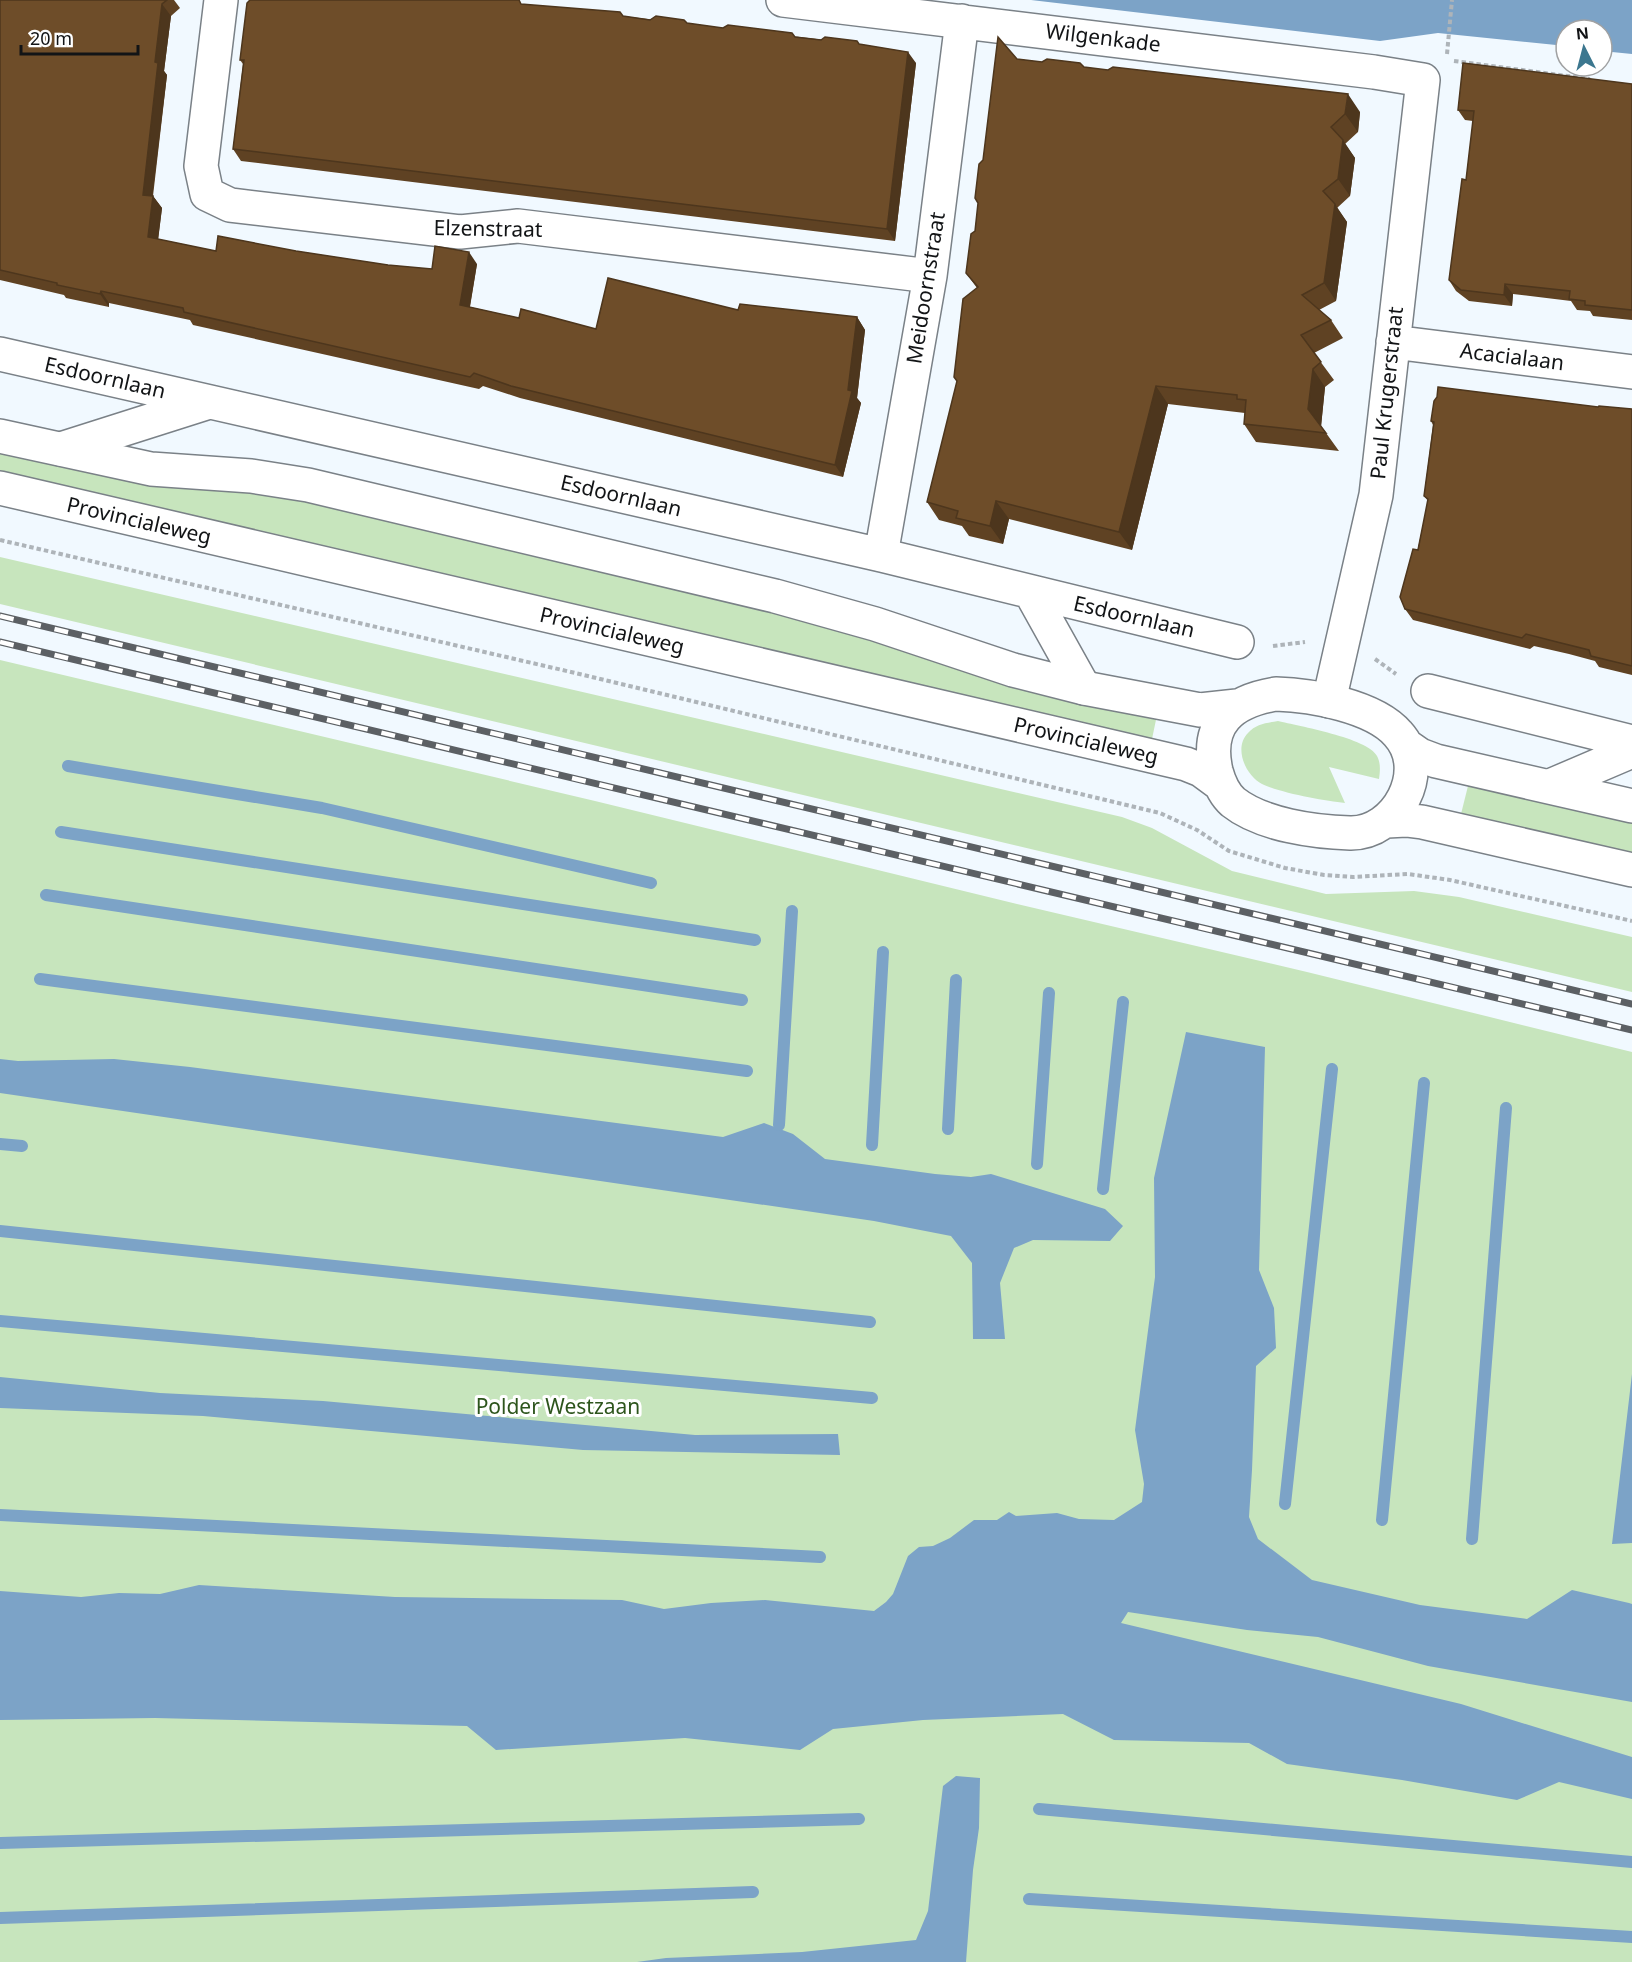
<svg xmlns="http://www.w3.org/2000/svg" width="1632" height="1962" font-family="'Noto Sans',sans-serif">
<style>
.green{fill:#c7e5bd}
.water{fill:#7ca3c7}
.lines{fill:none;stroke-linecap:round;stroke-linejoin:round}
.stream{stroke:#7ca3c7;stroke-width:12}
.street-casing{stroke:#7a8187;stroke-width:36}
.primary-casing{stroke:#7a8187;stroke-width:36}
.path{stroke:#aeb4b9;stroke-width:4;stroke-dasharray:4.5 3;stroke-linecap:butt}
.street{stroke:#fff;stroke-width:33}
.primary{stroke:#fff;stroke-width:33}
.rail-casing{stroke:#5c6064;stroke-width:7}
.rail{stroke:#fff;stroke-width:4.5;stroke-dasharray:14;stroke-linecap:butt}
.wall{fill:#5f4223}
.shaded-wall{fill:#4d361d}
.building{fill:#6e4d29;stroke:#4d361d;stroke-width:1.5}
.labels{text-anchor:middle;stroke-width:6;stroke-linejoin:round;paint-order:stroke}
.street-label{font-size:21px;fill:#121416;stroke:#fff}
.park-label{font-size:21px;fill:#2d551c;stroke:#fff}
</style>
<rect width="100%" height="100%" fill="#f1f9ff"/>
<!-- green -->
<path class="green" d="M0,448L299,494L696,589L1157,715L1152,739L866,680L0,471Z
M0,557L1122,817L1152,828L1232,871L1326,894L1414,891L1459,897L1632,937V992L0,604Z
M0,660L595,801L1017,904L1307,972L1632,1052V1962H0Z
M1278,721C1298,726 1368,738 1377,756C1381,763 1380,772 1379,779L1329,767L1345,803C1325,801 1280,793 1262,784C1246,776 1233,748 1248,733C1256,724 1266,723 1278,721Z
M1469,782L1632,821V855L1461,814Z"/>
<!-- water -->
<path class="water" d="M1031,0H1632V54L1602,51V30H1566V46L1438,33L1380,41Z
M1186,1032L1265,1047L1259,1270L1274,1308L1276,1348L1256,1366L1252,1470L1249,1517L1258,1539L1312,1580L1420,1605L1527,1619L1572,1590L1629,1603L1632,1604V1702L1428,1666L1318,1637L1247,1630L1128,1612L1121,1623L1461,1704L1632,1757V1799L1559,1782L1517,1800L1402,1780L1287,1764L1249,1743L1114,1740L1063,1714L923,1720L833,1729L800,1750L685,1738L496,1750L467,1726L155,1718L0,1720V1591L81,1597L119,1593L160,1594L199,1585L395,1597L622,1600L664,1609L711,1603L765,1600L874,1611L886,1602L893,1594L908,1556L919,1547L933,1546L950,1538L974,1520H997L1009,1512L1016,1516L1057,1513L1079,1519L1114,1520L1142,1502L1144,1484L1135,1430L1155,1277L1154,1178Z
M0,1059L18,1061L114,1059L190,1067L723,1137L764,1123L793,1134L825,1159L935,1174L971,1177L991,1174L1105,1209L1123,1226L1110,1241L1033,1240L1014,1248L1000,1283L1005,1339H973L972,1263L951,1236L874,1221L0,1093Z
M1632,1374V1543L1612,1544Z
M0,1377L160,1393L323,1401L695,1435L838,1434L840,1455L583,1450L203,1416L0,1408Z
M956,1776L980,1778L979,1828L973,1870L966,1962H637L666,1958L802,1952L916,1940L928,1911L943,1786Z"/>
<g class="lines">
<!-- stream -->
<path class="stream" d="M68,766L322,808L651,883
M61,832L755,940
M46,895L742,1000
M40,979L747,1071
M779,1125L792,911
M948,1129L956,980
M0,1144L22,1146
M872,1145L883,952
M1037,1164L1049,993
M1103,1189L1123,1002
M0,1231L870,1322
M0,1321L872,1398
M1285,1504L1332,1069
M0,1515L820,1557
M1382,1520L1424,1083
M1472,1539L1506,1108
M1039,1809L1632,1862
M0,1843L859,1819
M1029,1899L1632,1937
M0,1918L753,1892"/>
<defs>
<path id="street" d="M221,0L201,166L207,194L230,205L460,232L518,226L930,276
M783,0L1374,72L1423,80L1376,495L1329,701
M1393,342L1632,372
M0,354L881,555L1237,642
M61,449L209,402
M881,555L930,276L962,21
M1031,593L1084,688
M1428,691L1632,742
M1550,786L1632,751"/>
<path id="primary" d="M0,436L151,469L251,476L308,485L775,596L875,624L1013,670L1084,688L1200,710L1237,706
M0,488L1186,764L1201,770L1220,784
M1276,694C1311,695 1374,706 1398,734C1431,770 1397,834 1350,833C1315,832 1262,825 1233,802C1224,794 1219,782 1216,771C1205,723 1232,701 1276,694Z
M1407,746L1420,755L1436,761L1632,806
M1387,821L1406,820L1422,822L1632,870"/>
</defs>
<!-- street casing -->
<use href="#street" class="street-casing"/>
<!-- primary casing -->
<use href="#primary" class="primary-casing"/>
<!-- path -->
<path class="path" d="M1447,54L1452,0
M1454,61L1590,79
M0,540L571,672L1160,813L1197,830L1229,851L1285,868L1324,875L1353,877L1408,874L1450,880L1632,921
M1273,646L1305,642
M1375,659L1396,674"/>
<!-- street -->
<use href="#street" class="street"/>
<!-- primary -->
<use href="#primary" class="primary"/>
<defs>
<path id="rail" d="M0,616L1632,1004
M0,642L1632,1030"/>
</defs>
<!-- rail casing -->
<use href="#rail" class="rail-casing"/>
<!-- rail -->
<use href="#rail" class="rail"/>
</g>
<!-- wall -->
<path class="wall" d="M0,0H174L180,8L171,16L164,71L167,75L153,196L162,208L158,239L216,251H296L388,265L432,269L477,264L470,307L519,318L596,329L738,310L857,317L865,330L857,398L861,403L843,477L520,398L483,386L479,389L193,325L190,320L109,303V307L66,298L64,295L0,280Z
M521,4L859,44L916,63L895,241L241,161L233,149L243,64L240,60Z
M1017,59L1084,67L1360,112L1358,132L1345,144L1355,158L1350,196L1337,208L1347,222L1336,301L1319,310L1331,320L1343,338L1314,353L1334,380L1325,387L1321,426L1339,451L1256,442L1244,424L1245,413L1168,404L1132,550L1009,519L1003,544L969,536L962,526L939,520L927,502L957,382L954,377L977,288L966,273L975,231L983,160Z
M1632,84V320L1593,316L1590,311L1577,310L1571,301L1513,294L1512,306L1469,301L1456,291L1449,280L1466,180L1473,121L1465,120L1458,110Z
M1598,407L1632,409V675L1599,667L1595,661L1569,654L1534,646L1530,649L1413,620L1405,609L1428,501L1424,496L1433,425L1431,421Z"/>
<!-- shaded-wall -->
<path class="shaded-wall" d="M162,4L171,16L164,71L167,75L151,207L143,195L155,62Z
M908,52L916,63L895,241L887,229Z
M1348,94L1360,112L1358,132L1345,114Z
M1343,140L1355,158L1350,196L1338,179Z
M153,196L162,208L157,249L148,237Z
M1335,204L1347,222L1336,301L1324,283Z
M469,252L477,264L468,317L460,305Z
M1505,284L1513,294L1512,306L1504,295Z
M101,291L109,303V307L100,294Z
M857,317L865,330L857,398L861,403L843,477L835,465L848,390Z
M1313,369L1325,387L1321,427L1308,409Z
M1156,386L1168,404L1132,550L1119,532Z
M996,501L1009,519L1003,544L990,526Z"/>
<!-- building -->
<path class="building" d="M0,0H167L162,4L155,62L158,63L143,195L153,196L148,237L216,251L218,236L296,251L388,265L432,269L435,246L469,252L460,305L519,318L521,309L596,329L608,278L738,310L740,304L857,317L848,390L852,391L835,465L511,386L474,373L470,377L184,312L183,308L101,291L100,294L57,285V283L0,270Z
M250,0H519L521,4L620,12L623,16L650,20L656,16L684,20L687,23L723,28L728,25L792,33L795,37L821,40L825,37L857,41L859,44L908,52L887,229L233,149L244,60H240L247,3Z
M998,37L1017,59L1042,62L1047,59L1080,63L1084,67L1108,70L1113,67L1348,94L1345,114L1331,127L1343,140L1338,179L1323,191L1335,204L1324,283L1302,295L1331,320L1301,335L1321,362L1313,369L1308,409L1326,433L1244,424L1246,400L1237,399V395L1156,386L1119,532L996,501L990,526L956,518L958,511L927,502L957,381L954,377L963,299L978,287L966,273L971,234L975,231L978,203L975,198L979,164L983,160Z
M1463,63L1632,84V310L1585,305V301L1569,299L1570,291L1505,284L1504,295L1461,290L1449,280L1462,179L1466,180L1474,111L1458,110Z
M1438,387L1598,407L1599,406L1632,409V666L1591,656L1589,650L1561,643L1526,634L1522,638L1405,609L1400,597L1413,549L1418,550L1428,499L1424,496L1434,422L1431,421L1434,401L1437,397Z"/>
<g class="labels">
<!-- street labels -->
<g class="street-label">
<text transform="translate(1103 38) rotate(7)" y="7">Wilgenkade</text>
<text transform="translate(488 229) rotate(1)" y="7">Elzenstraat</text>
<text transform="translate(926 288) rotate(-81)" y="7">Meidoornstraat</text>
<text transform="translate(1512 357) rotate(7)" y="7">Acacialaan</text>
<text transform="translate(105 378) rotate(13)" y="7">Esdoornlaan</text>
<text transform="translate(1387 393) rotate(-84)" y="7">Paul Krugerstraat</text>
<text transform="translate(621 496) rotate(13)" y="7">Esdoornlaan</text>
<text transform="translate(139 521) rotate(13)" y="7">Provincialeweg</text>
<text transform="translate(1134 617) rotate(13)" y="7">Esdoornlaan</text>
<text transform="translate(612 631) rotate(13)" y="7">Provincialeweg</text>
<text transform="translate(1086 741) rotate(13)" y="7">Provincialeweg</text>
</g>
<!-- park labels -->
<g class="park-label">
<text x="558" y="1414">Polder Westzaan</text>
</g>
</g>
<!-- north arrow -->
<g transform="translate(1584 48) rotate(354)"><circle r="28" fill="#ffffff" stroke="#a0a1a2" stroke-width="1.5"/>
<path d="M0-4.5L10 22L0 15L-10 22Z" fill="#3c778f"/>
<text y="-9" font-size="16" font-weight="bold" text-anchor="middle" fill="#121416">N</text>
</g>
<!-- scale -->
<path d="M21 45v9h117v-9" fill="none" stroke="#121416" stroke-width="3"/>
<text x="30" y="45" font-size="18" fill="#121416" stroke="#ffffff" stroke-width="4.5" paint-order="stroke">20 m</text>
</svg>
